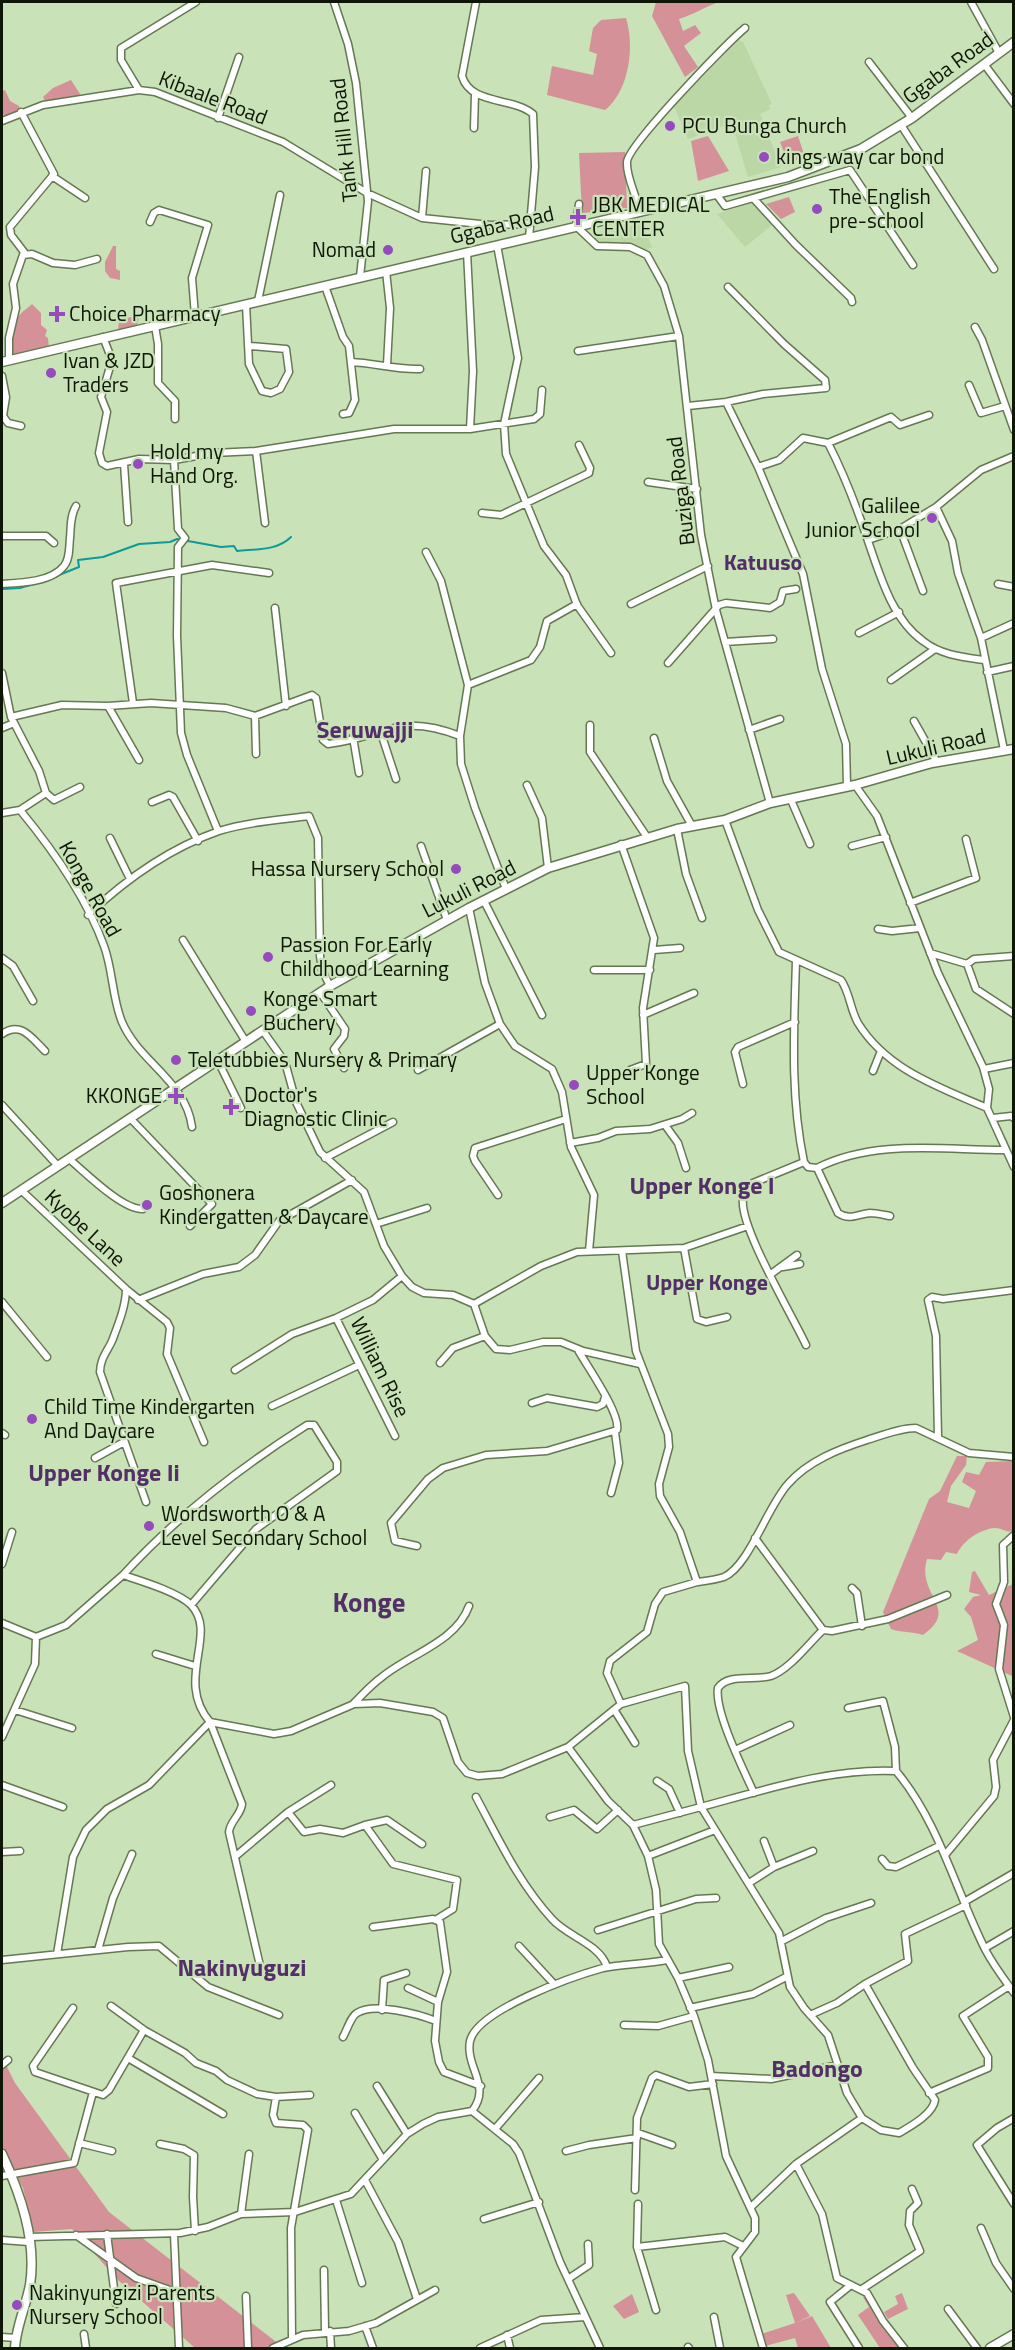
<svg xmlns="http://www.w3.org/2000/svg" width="1015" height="2350" font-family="'Titillium Web',sans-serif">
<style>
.built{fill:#bbd7a5}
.green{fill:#d59198}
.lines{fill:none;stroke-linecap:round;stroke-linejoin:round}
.stream{stroke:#0c9b97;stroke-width:2}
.street-casing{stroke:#647953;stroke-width:9}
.secondary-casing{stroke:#647953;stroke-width:11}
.street{stroke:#fff;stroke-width:6}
.secondary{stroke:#fff;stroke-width:8}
.poi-dot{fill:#954abd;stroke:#c9e2b7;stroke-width:2}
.labels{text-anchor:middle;stroke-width:4.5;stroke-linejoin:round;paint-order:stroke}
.street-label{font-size:21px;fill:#0d1607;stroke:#c9e2b7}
.poi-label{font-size:21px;fill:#0d1607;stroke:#c9e2b7;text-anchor:start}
.neighbourhood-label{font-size:22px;font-weight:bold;fill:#532f67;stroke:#c9e2b7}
.quarter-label{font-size:24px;font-weight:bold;fill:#532f67;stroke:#c9e2b7}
.district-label{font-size:27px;font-weight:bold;fill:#532f67;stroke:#c9e2b7}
</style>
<rect width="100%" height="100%" fill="#c9e2b7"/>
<!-- built -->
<path class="built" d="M739,40L743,42L772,104L769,105L770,109L760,114L781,167L748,177L732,123L688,139L674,106Z
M753,202L772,225L745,247L717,214Z
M642,224L652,247L646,250L636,246L596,241L589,234Z"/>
<!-- green -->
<path class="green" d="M656,2H719C704,7 693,15 679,19L683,31L695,25L701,33L684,46L698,67L685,77L652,16Z
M626,18C635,47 629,91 605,110L547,95L552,66L593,75L597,54L589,51L593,28L601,20Z
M71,80L80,94L78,98L45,101L43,97L53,88Z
M5,90L10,101L19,106L20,111L5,117L2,112V91Z
M708,136L729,171L698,181L691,141Z
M798,136L805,157L788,163L780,142Z
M625,152L627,208L593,209V212L582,213L579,153Z
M789,197L795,212L781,219L766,204Z
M113,246H116V269L120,271V280L110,278L105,271V262Z
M32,304L41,313V325L47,330L45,336L48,338L49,349L12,357C9,348 11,326 18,317C22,311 27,309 32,304Z
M135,316L139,318L136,328L118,331L119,320Z
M957,1456H967L966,1465L951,1486L947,1502L969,1508L976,1491L962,1482L966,1472L979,1475L986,1462L1013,1461V1531C1006,1533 1002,1528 995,1528C980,1529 963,1541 957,1554L946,1552L941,1560L927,1559C916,1596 961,1608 923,1635C912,1631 901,1633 891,1629L883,1612L929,1499L940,1491Z
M975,1571L989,1595L1013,1584L1012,1676L957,1651L978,1640L971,1617L964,1609L973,1597L981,1595L969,1592L972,1572Z
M2,2057L15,2083L109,2212L284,2348H195L120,2282L72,2229L33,2232L23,2188L2,2150Z
M794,2293L810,2316L796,2323L812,2316L831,2348H798L795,2338L765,2346L761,2334L795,2323L786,2295Z
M866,2293L885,2330L899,2348H880L858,2315L869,2307L863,2297Z
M902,2293L908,2309L888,2319L884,2312L898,2304L895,2296Z
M632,2294L639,2312L624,2319L613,2306Z"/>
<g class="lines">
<!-- stream -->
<path class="stream" d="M54,577L79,567L78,560L103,557L139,544L170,542L177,539L221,547L234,546L237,551C255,549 277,551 291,537
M2,589L20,588L37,583"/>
<defs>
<path id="street" d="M334,2L348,44L356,83L368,201L360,277
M476,2L462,76C470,105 513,97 533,114L535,167L529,238
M971,2L999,53
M869,62L912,118
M984,64L1014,104
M139,90L121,60V48L196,2
M218,118L239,57
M2,121L43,105L139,90L155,92L283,142L367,193L422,218L490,225L529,224
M901,125L994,269
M474,128L475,94
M52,176L85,198
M717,195L725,206L850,170L913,265
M754,199L796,245L851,298L852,302
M579,204L576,226L597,246L630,247L647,255L664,286L679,336L701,535L716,610L770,803
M639,211C637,195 626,178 627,162C628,145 727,43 745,28
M422,218L426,171
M150,222L154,213L159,210L208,225L192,278L195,316
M497,245L518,358L504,424L506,454L544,546L566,575L577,605L611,653
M467,252L473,371L470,429
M23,255L32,254L53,263L75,265L97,259
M386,271L390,308L387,365
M325,286L343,337L349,346L355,400L349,413L343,414
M258,301L280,195
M246,304L249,364L262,391L271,393L280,389L289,372L286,349L250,346
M155,326L158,344V383L175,401V419
M975,327L982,340L1014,430
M103,337L112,360L101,397L107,412L99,453L102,463L107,466L139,459L174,460L213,453L256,451L394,429H470L534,419L540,414L542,390
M578,351L679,336
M9,360V338L16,308L13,284L24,252L11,235L10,227L54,174L21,112
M351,362C375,363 396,370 420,369
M2,376L6,397L3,416L8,423L21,426
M969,385L981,413L1005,406
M726,402L758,467L779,460L803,438L828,443C844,474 857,508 868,541C880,575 892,619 923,641C941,655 962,657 984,660
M688,406L726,402L763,394L826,388L825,380L784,344L728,287
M828,443L891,417L900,425L929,415
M256,451L265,523
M174,460L178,529L185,538L178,547L177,636L181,733L187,755L218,831
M124,464L128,522
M758,467L803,574L822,669L846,744L847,786
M648,482L697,489
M936,507L952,541L958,573L981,638
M482,513L501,515L589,473L590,468L579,445
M900,529L923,591
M2,536H46L54,543
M868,540L900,529L936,507L981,470L1014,456
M426,552L441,581L468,685L460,736L461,764L475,808L506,889
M2,584C20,583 52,582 64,566C70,559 69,547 70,538C71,527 70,516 76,506
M998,584L1014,587
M631,604L708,566
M275,608L286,706
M859,633L899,612
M725,642L773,639
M668,663L719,605L726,603L770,608L780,602L783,591L796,589
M987,672L1014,666
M2,673L11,717L39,771L46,793L54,800L80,787
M891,680L935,649
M468,685L531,660L540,647L547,621L577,604
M133,703L116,583L212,565L269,573
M108,706L139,760
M255,716L256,754
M11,717L62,705L108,706L151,703L226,708L255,716L312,695L316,698L323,740L328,744C385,737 397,712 460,736
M914,721L937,762
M590,725V752L647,837
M2,728L14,723
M380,730L396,779
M749,730L780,719
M353,737L359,773
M654,738L667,781L692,826
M1004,750L981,638L1014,623
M527,785L542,818L548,868
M855,785L877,816L938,973L983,1067L989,1089L987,1108
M791,800L810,844
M152,802L169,795L173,797L198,841
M20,810C53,850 86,896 104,946C113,970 112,998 122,1022C139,1062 186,1081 192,1127
M2,813L20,810L46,793
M725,820L758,910L779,952L841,980C850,993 850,1009 858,1023C887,1070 939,1087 987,1108L1014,1167
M677,829L686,874L702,918
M110,838L130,879
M621,844L654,938L643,1008L646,1064L630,1070
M421,846L447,920
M852,846L886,837
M484,901L542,1015
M910,903L976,878L966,839
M469,908L485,983L500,1024L515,1046L552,1069L562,1092L571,1147L594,1195L589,1251
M88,915C125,880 170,848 219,831C248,822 279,820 309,816L318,838L320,956L322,970L330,986
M878,929L892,931L920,928
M183,940L246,1042
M654,950L680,948
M930,953L967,964L974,959L1014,956
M2,958L13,966L33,1001
M796,961C794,1029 790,1096 804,1162L808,1167L817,1168L838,1213C850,1221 857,1214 870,1213C877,1213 884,1215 890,1216
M967,964L976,989L1014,1014
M594,970H650
M320,992L345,1029L344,1036L334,1049L344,1068
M643,1015L694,993
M263,1031L285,1062L296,1102L320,1152L364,1192L384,1246L402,1276L412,1287L424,1293L453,1295L474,1304
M2,1034C21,1021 31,1037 45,1051
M218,1061L241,1108
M984,1069L1014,1063
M418,1070L500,1024
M873,1071L881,1051
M743,1084L735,1052L738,1047L795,1022
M2,1105L58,1166
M130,1118L212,1204L190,1226
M993,1118L1011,1116L1014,1118
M665,1125L678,1143L686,1168
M570,1143L598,1138L616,1131L650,1129L682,1119L692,1113
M325,1158L393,1122
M69,1159C85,1172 122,1210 143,1209
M804,1162L753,1183C748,1188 744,1192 743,1199C739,1226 792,1315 806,1345
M817,1168C874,1139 942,1150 1004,1150
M21,1190L126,1289L167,1322L170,1328L167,1354L204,1442
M498,1195L475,1161L473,1156L475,1148L566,1119
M376,1224L427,1208
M684,1248L697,1319L706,1322L727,1317
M622,1251L636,1351L668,1434L669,1447L659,1484L660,1496L680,1532L697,1582C705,1581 715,1580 724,1577C749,1566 767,1507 788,1484C808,1461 839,1449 867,1440C883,1435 900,1428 916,1428L969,1453L1014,1457
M783,1267L800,1264
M771,1274L797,1255
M126,1289C126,1306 118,1325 112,1341C107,1352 100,1359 100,1372L146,1502
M138,1300L203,1274L239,1267L255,1255L279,1221L352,1180
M2,1302L47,1357
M474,1304L541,1266L577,1252L684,1248L748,1226
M474,1304L485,1336L496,1349L510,1350L543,1342H561L583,1351L640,1364
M440,1363L453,1348L485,1336
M235,1370L292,1334L336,1318
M532,1403L547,1398L597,1407L603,1404L605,1397
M272,1406L359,1365
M2,1433L5,1435
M395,1436L336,1318L373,1300L402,1276
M938,1438L936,1336L928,1300L932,1297L943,1299L1014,1290
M95,1458L124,1442
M611,1493L619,1463L615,1432
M1014,1535L1003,1545L1004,1582L996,1604L1004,1625L999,1669L1014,1717
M755,1538L823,1630L832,1631L888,1619L947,1595
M417,1546L395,1541L391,1523L428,1479L443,1468L486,1455L547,1451L617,1430C621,1414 587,1366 578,1350
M2,1564L12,1532
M123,1575C178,1515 239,1468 307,1425H314L337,1462V1471L256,1529L191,1605
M852,1588L857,1593L862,1626
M2,1623L36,1637
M36,1637L66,1625L123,1575C141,1581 178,1592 191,1605C219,1634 174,1680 210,1722L274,1734L291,1731L354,1704L380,1703L433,1712L443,1718L458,1762L467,1773L478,1776L502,1774L568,1747L608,1801L633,1825L648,1856L656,1890L659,1944L678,1978L694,2016L708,2060L726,2156L755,2218V2232L736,2257L763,2348
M156,1654L195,1666
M354,1703C363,1694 372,1684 382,1677C410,1654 456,1642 469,1606
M621,1704L685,1686L688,1751L701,1807L633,1825
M15,1710L72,1728
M615,1711L635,1743
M2,1737L35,1664L36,1637
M568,1747L621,1704L607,1673L610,1661L647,1632L655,1604L663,1592L697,1582
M735,1750L790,1725
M896,1771C939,1822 956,1892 986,1951C994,1966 1004,1979 1014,1993
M657,1781L669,1789L680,1813
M2,1785L63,1807
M754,1793C744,1771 714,1711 718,1688C728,1673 755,1681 771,1676C790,1669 808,1644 823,1630
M476,1797C499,1840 519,1883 552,1919C568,1937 600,1944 607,1967
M288,1812L331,1785
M550,1817L574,1810L597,1829L618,1810
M365,1825L387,1820L422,1844
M764,1841L774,1867
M2,1852L20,1851
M237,1855L288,1812L304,1832L320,1829L343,1833L365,1825L393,1864L457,1880L453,1909L437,1919
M945,1855L994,1796L996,1787L993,1760L1014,1720
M648,1856L715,1830
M882,1859L888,1866L896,1867L939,1846
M749,1883L774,1867L813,1851
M964,1902L1014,1873
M373,1927L433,1919L440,1922L447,1972L438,2002L435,2041L439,2062L444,2072L481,2086
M598,1930L696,1899L716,1898
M782,1941L826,1918L871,1903
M519,1946L554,1984
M985,1948L1014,1931
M98,1950L113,1898L132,1854
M57,1954L73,1857L86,1830L107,1809L149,1785L210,1722L242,1804C241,1815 230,1821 229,1832L261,1970
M2,1960L128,1947L159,1946L208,1987L279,2015
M678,1978L729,1967
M865,1984L908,1961L905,1934L966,1905
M408,1988L438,2002
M111,2006L144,2030L185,2053L196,2063L216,2071L227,2080L257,2094L276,2097L310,2095
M73,2008L33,2066L35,2072L103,2095L109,2090L144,2030
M690,2008L753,1994L786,1977
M382,2010L384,1980L406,1973
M810,2015L837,2003L865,1984L913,2068L935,2100C933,2114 911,2126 899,2133L881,2130L862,2118
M624,2025L658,2026L694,2016
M343,2037C347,2030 351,2016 357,2013C374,2002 418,2014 436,2021
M128,2058L223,2114
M2,2065L8,2060
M711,2076L771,2079L838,2065
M377,2086L407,2134
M929,2093L988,2068V2057L963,2016L1009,1986
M276,2097L273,2115L276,2123L303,2125L308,2130L291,2228L292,2338
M472,2111L513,2144L519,2153L560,2262L600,2348
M355,2113L383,2160
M1014,2118L997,2128L977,2145L1014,2204
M495,2129L539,2078
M638,2133L672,2145
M79,2143L112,2151
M160,2144L184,2149L194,2155L193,2197L195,2231
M566,2151L589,2145L637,2138
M796,2164L822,2214L837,2278L867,2293L883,2321L904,2348
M2,2176L74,2163L93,2092
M365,2180L398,2242L417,2299
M635,2190L637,2118L652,2078L656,2075L689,2087L713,2084
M336,2200L362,2283
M638,2204L637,2247L656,2310
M751,2207L796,2164L862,2118L847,2093L828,2035L804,2008L790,1987L779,1933L701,1807C764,1790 830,1768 896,1771L895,1747L883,1701L848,1708
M241,2214L249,2154
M484,2219L539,2202
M981,2228L996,2263L1014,2289
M107,2234L116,2304
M174,2234L179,2348
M76,2235L136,2278L178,2293
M29,2237L180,2233L208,2227L241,2214L295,2212L351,2194L407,2134L423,2124L438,2117L472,2111C492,2086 465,2067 470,2041C477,2010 574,1976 603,1968C622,1964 646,1964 667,1960
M2,2240L29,2242
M637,2247L725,2237L743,2246
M324,2270L325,2331
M568,2279L589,2265L588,2244
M851,2285L830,2302L859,2348
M862,2289L920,2251L909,2225L910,2211L918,2203L912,2189
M246,2296L248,2348
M948,2309L977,2348
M714,2317L720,2348
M365,2326L373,2348
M330,2331L331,2348
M84,2334L86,2348
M507,2335L510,2348
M2,2337L16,2338
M688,2347L689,2348
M273,2348L303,2335L349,2331L376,2323L435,2290
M480,2348L541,2320L585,2317"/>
<path id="secondary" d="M2,362L788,177L861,149L912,118L1014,42
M2,1203L330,986L469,908L548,868L677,829L725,820L770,803L855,785L932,763L1014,749
M2,2154C20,2193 37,2240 30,2285C26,2306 16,2327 15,2348
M990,2348L1014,2334"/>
</defs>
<!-- street casing -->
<use href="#street" class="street-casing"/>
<!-- secondary casing -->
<use href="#secondary" class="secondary-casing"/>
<!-- street -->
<use href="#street" class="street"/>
<!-- secondary -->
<use href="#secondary" class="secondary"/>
</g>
<!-- markers -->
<g class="poi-dot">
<circle cx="670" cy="126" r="6"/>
<circle cx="764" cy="157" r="6"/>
<circle cx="817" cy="209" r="6"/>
<path d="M575 208h6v6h6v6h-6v6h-6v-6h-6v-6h6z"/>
<circle cx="388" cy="250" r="6"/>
<path d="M54 305h6v6h6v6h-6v6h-6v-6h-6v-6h6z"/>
<circle cx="51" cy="373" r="6"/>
<circle cx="138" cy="464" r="6"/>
<circle cx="932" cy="518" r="6"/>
<circle cx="456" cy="869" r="6"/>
<circle cx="268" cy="957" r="6"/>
<circle cx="251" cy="1011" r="6"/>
<circle cx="176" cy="1060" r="6"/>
<circle cx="574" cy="1085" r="6"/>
<path d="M173 1087h6v6h6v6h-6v6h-6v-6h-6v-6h6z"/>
<path d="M228 1098h6v6h6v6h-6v6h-6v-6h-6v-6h6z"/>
<circle cx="147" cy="1205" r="6"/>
<circle cx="32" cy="1419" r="6"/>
<circle cx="149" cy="1526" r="6"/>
<circle cx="17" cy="2305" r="6"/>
</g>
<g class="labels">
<!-- street labels -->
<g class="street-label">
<text transform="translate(948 68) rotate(-36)" y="7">Ggaba Road</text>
<text transform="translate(213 98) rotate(21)" y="7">Kibaale Road</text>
<text transform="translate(344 140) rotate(-96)" y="7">Tank Hill Road</text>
<text transform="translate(502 225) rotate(-13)" y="7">Ggaba Road</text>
<text transform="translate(681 491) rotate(-97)" y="7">Buziga Road</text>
<text transform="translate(936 747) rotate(-13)" y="7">Lukuli Road</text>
<text transform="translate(90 889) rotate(61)" y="7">Konge Road</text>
<text transform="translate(469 889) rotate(-27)" y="7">Lukuli Road</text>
<text transform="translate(85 1228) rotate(43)" y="7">Kyobe Lane</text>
<text transform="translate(380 1367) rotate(64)" y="7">William Rise</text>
</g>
<!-- poi labels -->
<g class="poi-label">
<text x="682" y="133">PCU Bunga Church</text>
<text x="776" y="164">kings way car bond</text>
<text x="829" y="204">The English<tspan x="829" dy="24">pre-school</tspan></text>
<text x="592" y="212">JBK MEDICAL<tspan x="592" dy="24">CENTER</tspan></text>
<text x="376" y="257" text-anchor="end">Nomad</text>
<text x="69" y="321">Choice Pharmacy</text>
<text x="63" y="368">Ivan &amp; JZD<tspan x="63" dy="24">Traders</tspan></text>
<text x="150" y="459">Hold my<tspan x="150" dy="24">Hand Org.</tspan></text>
<text x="920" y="513" text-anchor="end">Galilee<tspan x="920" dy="24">Junior School</tspan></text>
<text x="444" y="876" text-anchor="end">Hassa Nursery School</text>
<text x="280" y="952">Passion For Early<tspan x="280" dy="24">Childhood Learning</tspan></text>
<text x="263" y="1006">Konge Smart<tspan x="263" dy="24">Buchery</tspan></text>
<text x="188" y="1067">Teletubbies Nursery &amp; Primary</text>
<text x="586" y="1080">Upper Konge<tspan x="586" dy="24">School</tspan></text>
<text x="244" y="1102">Doctor's<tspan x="244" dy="24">Diagnostic Clinic</tspan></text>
<text x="162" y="1103" text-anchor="end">KKONGE</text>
<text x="159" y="1200">Goshonera<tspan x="159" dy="24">Kindergatten &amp; Daycare</tspan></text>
<text x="44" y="1414">Child Time Kindergarten<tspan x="44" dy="24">And Daycare</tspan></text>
<text x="161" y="1521">Wordsworth O &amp; A<tspan x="161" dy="24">Level Secondary School</tspan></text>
<text x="29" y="2300">Nakinyungizi Parents<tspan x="29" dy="24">Nursery School</tspan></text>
</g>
<!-- neighbourhood labels -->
<g class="neighbourhood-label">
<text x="763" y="570">Katuuso</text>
<text x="707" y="1290">Upper Konge</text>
</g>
<!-- quarter labels -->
<g class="quarter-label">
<text x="365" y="738">Seruwajji</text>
<text x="702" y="1194">Upper Konge I</text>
<text x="104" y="1481">Upper Konge Ii</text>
<text x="242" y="1976">Nakinyuguzi</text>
<text x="817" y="2077">Badongo</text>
</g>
<!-- district labels -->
<g class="district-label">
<text x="369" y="1612">Konge</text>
</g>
</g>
<!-- border -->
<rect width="1015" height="2350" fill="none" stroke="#0d1607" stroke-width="6"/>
</svg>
